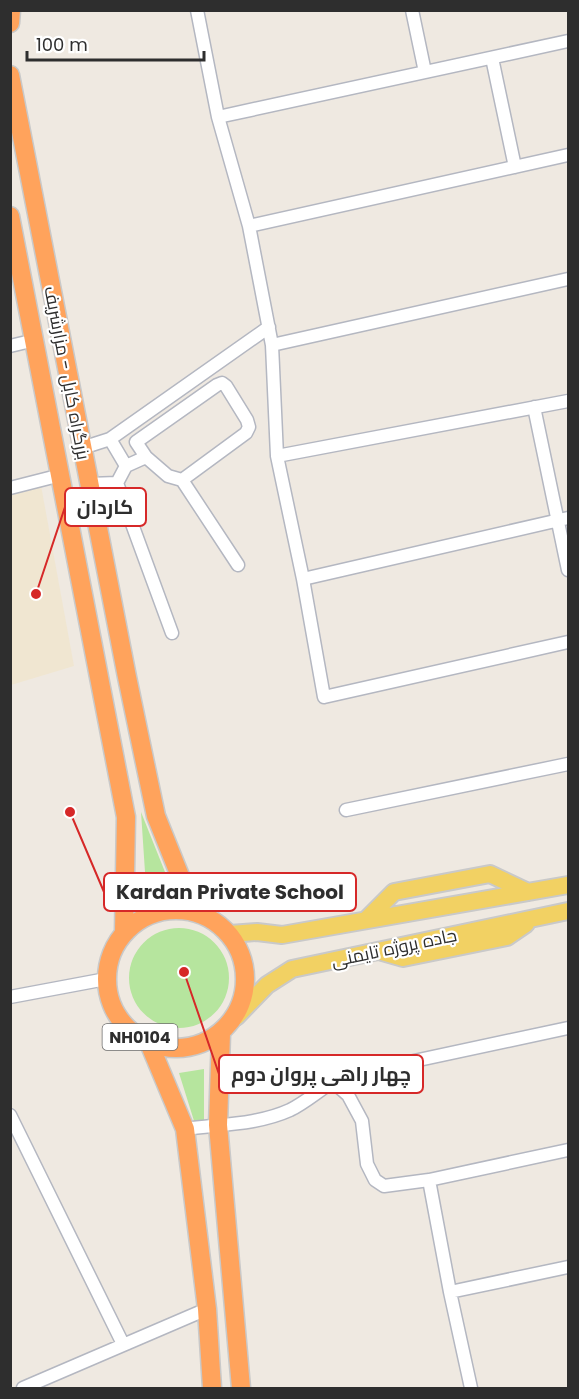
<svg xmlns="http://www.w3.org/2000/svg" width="579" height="1399" font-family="Poppins,Cairo,sans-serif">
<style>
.education{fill:#f0e6d1}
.green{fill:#b6e59e}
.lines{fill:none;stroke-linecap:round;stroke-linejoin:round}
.minor-casing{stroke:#b4b7c1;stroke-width:15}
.major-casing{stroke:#c9c9c9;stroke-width:20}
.highway-casing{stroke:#c9c9c9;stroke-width:21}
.minor{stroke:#fff;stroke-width:12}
.major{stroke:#f2d163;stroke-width:16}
.highway{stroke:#ffa35c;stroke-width:18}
.labels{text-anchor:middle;stroke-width:4.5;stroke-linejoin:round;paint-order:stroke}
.shield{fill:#fff;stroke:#6d6d6d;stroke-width:1.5}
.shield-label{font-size:16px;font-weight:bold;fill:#2e2e2e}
.street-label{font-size:18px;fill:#2e2e2e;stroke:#fff}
.leader{fill:none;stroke:#d62828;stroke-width:2}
.callout-dot{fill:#d62828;stroke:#fff;stroke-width:2}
.callout{fill:#fff;stroke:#d62828;stroke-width:2}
.callout-label{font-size:20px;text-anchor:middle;font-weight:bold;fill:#2e2e2e}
</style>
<rect width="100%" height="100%" fill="#efe9e1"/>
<!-- education -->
<path class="education" d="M40,480L74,666L11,685V488Z"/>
<!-- green -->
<path class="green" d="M141,812L169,882L146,887Z
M129 978a50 50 0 1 1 100 0a50 50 0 1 1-100 0Z
M204,1069V1122L195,1124L179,1073Z"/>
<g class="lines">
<defs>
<path id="minor" d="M197,10L218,117L249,226L272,345L277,456L303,579L324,697L568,642
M412,10L425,72
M492,58L515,167
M218,117L568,41
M249,226L568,155
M272,345L568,279
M10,346L35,340
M534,407L568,570
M110,439L126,466
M82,448L110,439L269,327
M277,456L568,401
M146,457L126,466L117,483L172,633
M182,480L246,433L249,427L247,420L226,386L222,383L217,385L136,442L146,457L168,476L182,480L238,565
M89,484L117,483
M10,488L61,475
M303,579L568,518
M346,810L568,764
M10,997L106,979
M332,1081L348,1095L362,1121L367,1164L375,1180L384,1186L429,1180L568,1150
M10,1115L123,1344
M185,1129C220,1124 257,1125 290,1110C310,1100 324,1085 344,1076L568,1028
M429,1180L450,1292L471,1388
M450,1292L568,1267
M23,1388L207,1309"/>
<path id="major" d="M366,920L394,892L490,874L528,892
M230,934L257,932L282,935L568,885
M382,952L403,958L507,937L526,924
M236,1017L267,985L292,969L568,911"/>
<path id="highway" d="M10,23L11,10
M10,75L127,677L156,816L194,911
M10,216L126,817L124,933
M107 979a69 69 0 1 1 138 0a69 69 0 1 1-138 0Z
M221,1034L218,1125L241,1388
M149,1043L185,1129L207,1309L212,1388"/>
</defs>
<!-- minor casing -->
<use href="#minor" class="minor-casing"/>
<!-- major casing -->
<use href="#major" class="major-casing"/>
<!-- highway casing -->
<use href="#highway" class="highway-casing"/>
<!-- minor -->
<use href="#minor" class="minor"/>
<!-- major -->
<use href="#major" class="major"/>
<!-- highway -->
<use href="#highway" class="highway"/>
</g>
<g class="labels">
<!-- shield labels -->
<rect class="shield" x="102.5" y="1024" width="75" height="26" rx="4.5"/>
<g class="shield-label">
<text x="140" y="1043">NH0104</text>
</g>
<!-- street labels -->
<g class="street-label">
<text transform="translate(67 373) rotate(79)" y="6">بزرگراه کابل - مزارشریف</text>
<text transform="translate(394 948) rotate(-12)" y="6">جاده پروژه تایمنی</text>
</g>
</g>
<!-- callouts -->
<path class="leader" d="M36 594L65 507M70 812L104 892M184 972L219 1074"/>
<g class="callout-dot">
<circle cx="36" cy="594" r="6"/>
<circle cx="70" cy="812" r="6"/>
<circle cx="184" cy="972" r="6"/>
</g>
<g class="callout">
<rect x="65" y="488" width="81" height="38" rx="6"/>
<rect x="104" y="873" width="252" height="38" rx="6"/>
<rect x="219" y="1055" width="204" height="38" rx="6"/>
</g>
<g class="callout-label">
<text x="105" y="514">کاردان</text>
<text x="230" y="899">Kardan Private School</text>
<text x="321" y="1081">چهار راهی پروان دوم</text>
</g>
<!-- border -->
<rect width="579" height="1399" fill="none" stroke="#2e2e2e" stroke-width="24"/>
<!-- scale -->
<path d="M27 51v9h177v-9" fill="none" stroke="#2e2e2e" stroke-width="3"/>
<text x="36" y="51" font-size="18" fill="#2e2e2e" stroke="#ffffff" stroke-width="4.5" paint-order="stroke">100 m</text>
</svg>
